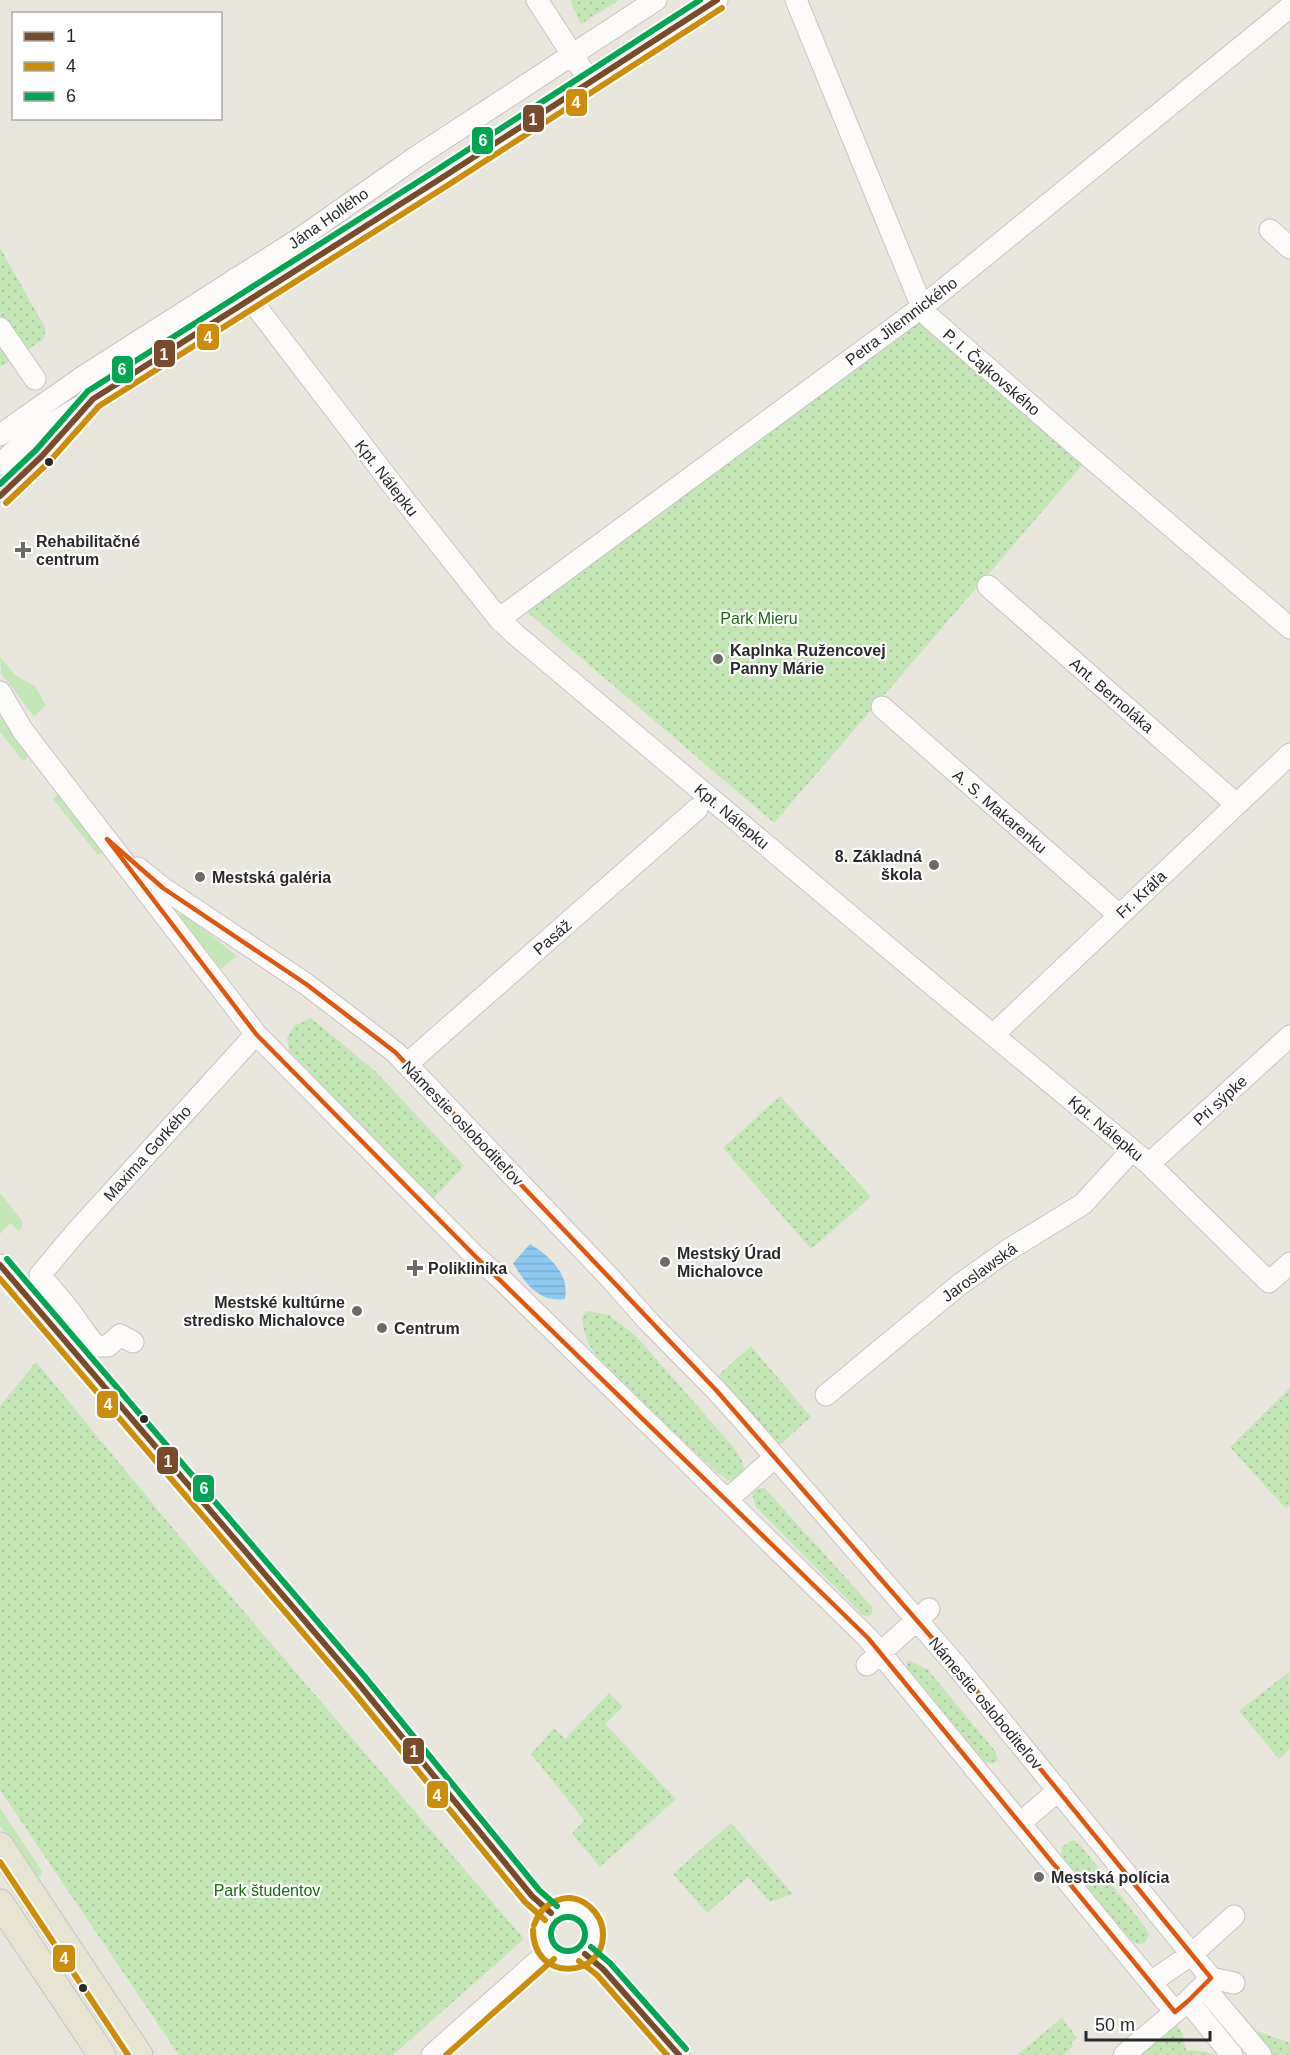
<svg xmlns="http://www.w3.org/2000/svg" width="1290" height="2055" font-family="Helvetica,sans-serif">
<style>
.grass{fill:#c3e7b4}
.park{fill:url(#park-dots)}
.water{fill:url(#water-rules)}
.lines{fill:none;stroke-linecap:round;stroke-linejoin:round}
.minor-casing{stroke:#c6c4c4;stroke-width:23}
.major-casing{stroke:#c4c3c0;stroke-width:29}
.minor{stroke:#fcfbfa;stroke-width:21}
.major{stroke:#e7e5d1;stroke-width:27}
.bus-1-casing{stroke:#fff;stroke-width:10}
.bus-2-casing{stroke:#fff;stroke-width:10}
.bus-3-casing{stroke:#fff;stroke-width:10}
.bus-1{stroke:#7a4b2a;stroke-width:6}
.bus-2{stroke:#ce8d08;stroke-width:6}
.bus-3{stroke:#00a651;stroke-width:6}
.marked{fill:none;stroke:#de570d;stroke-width:4.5;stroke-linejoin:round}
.bus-dot{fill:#292929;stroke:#fff;stroke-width:2}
.poi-dot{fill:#6c6b68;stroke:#fff;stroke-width:2}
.labels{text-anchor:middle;stroke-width:4.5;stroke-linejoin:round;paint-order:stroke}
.street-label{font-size:16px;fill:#292929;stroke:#fff}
.poi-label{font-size:16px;font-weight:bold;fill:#292929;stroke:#fff;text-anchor:start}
.park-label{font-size:16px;fill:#1b6b14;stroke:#fff}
.line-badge{stroke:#fff;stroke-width:2}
.badge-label{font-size:16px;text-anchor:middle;font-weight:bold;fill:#fff}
</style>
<defs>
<pattern id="park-dots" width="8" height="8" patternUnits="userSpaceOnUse" patternTransform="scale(1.5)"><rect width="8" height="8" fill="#c3e7b4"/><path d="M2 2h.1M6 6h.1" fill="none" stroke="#a8c69b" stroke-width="1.8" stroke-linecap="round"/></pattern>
<pattern id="water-rules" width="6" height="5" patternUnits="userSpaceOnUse" patternTransform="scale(1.5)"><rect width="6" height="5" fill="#8cc9f0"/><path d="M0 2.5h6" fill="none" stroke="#79adce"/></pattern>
</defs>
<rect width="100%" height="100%" fill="#e9e6de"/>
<!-- grass -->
<path class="grass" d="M0,657L16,676L35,686L46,706L34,716L1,673Z
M0,713L32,754L23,761L0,732Z
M61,792L106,850L98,855L53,799Z
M183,913L237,956L221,969L179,916Z
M0,1193L22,1221V1228L19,1231L10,1223L0,1234Z
M0,1808L42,1871L41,1875L36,1879L0,1826Z"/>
<!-- park -->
<path class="park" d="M570,0H619L581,24Z
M0,248L46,329L43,340L0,367Z
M920,321L1083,464L774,823L525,610Z
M311,1018L376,1072L464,1166L432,1200L289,1050L287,1037L295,1025Z
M780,1096L871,1197L811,1249L723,1148Z
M587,1311L609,1315L636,1336L735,1449L742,1461L745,1474L738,1481L728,1480L718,1473L606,1369L589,1345L584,1332L582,1317Z
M751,1346L811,1417L775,1449L715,1378Z
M36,1362L186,1544L524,1939L393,2055H179L0,1790V1406Z
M1290,1388V1506L1286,1509L1230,1447Z
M760,1488H765L771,1495L872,1607V1613L869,1617L863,1615L756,1507L752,1494L754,1490Z
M911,1661L928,1670L995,1751L998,1760C992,1765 988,1763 982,1760L907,1670V1662Z
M1289,1672L1290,1749L1279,1759L1239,1711Z
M609,1693L623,1707L605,1724L676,1799L600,1867L572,1834L584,1820L531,1754L554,1728L565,1739Z
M731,1823L793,1894L770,1902L748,1877L707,1913L673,1874Z
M1073,1840L1081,1846L1145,1927L1149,1935L1145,1943L1137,1944L1131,1940L1065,1861L1061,1854L1062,1847Z
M1062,2018L1077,2038L1071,2043L1073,2046L1064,2055H1019L1018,2054Z
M1177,2025L1182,2034L1186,2050L1201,2051L1217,2055H1142Z
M1257,2031L1290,2043V2055H1271L1254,2032Z"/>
<!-- water -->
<path class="water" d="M530,1244C550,1256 570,1275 565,1299C539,1303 525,1283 513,1263Z"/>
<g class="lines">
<defs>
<path id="minor" d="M537,0L590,82
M796,0L922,307L928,316L1077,446L1290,628
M1270,230L1290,248
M235,279L398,492L499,619L516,635L935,987L1149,1164L1269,1282L1290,1263
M0,328L35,379
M0,435L84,376L302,237L416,157L656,0
M0,464L29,438L122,381L717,0
M988,586L1236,804
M499,619L922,307L1290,7
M0,692L23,731L256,1034L474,1255L501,1279L868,1638L1175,2012
M882,707L1119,915
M138,868L163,888L306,984L395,1052L611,1279L648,1321L716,1390L745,1422L954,1663L1211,1978
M993,1035L1290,754
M407,1064L697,809
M1149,1164L1290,1036
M0,1265C82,1364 167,1460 251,1558C347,1668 441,1782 532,1896L551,1913
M133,1342L120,1335L108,1346H95L70,1311L40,1275L77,1231L256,1034
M826,1395L959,1285L1008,1250L1083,1204L1132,1150
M727,1500L775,1457
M867,1665L929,1609
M1020,1823L1059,1790
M542 1934a26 26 0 1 1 52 0a26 26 0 1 1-52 0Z
M585,1954L603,1969L679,2055
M1211,1978L1234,1983
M1151,1982L1192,1954L1234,1916
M1203,1986L1261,2055
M1188,2001L1232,2055
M432,2055L548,1952
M1124,2055L1188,2001L1211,1978"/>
<path id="major" d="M0,1846L139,2055
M0,1903L102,2055"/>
</defs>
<!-- minor casing -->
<use href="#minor" class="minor-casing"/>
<!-- major casing -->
<use href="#major" class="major-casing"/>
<!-- minor -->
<use href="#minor" class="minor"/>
<!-- major -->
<use href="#major" class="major"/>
<defs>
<path id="bus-1" d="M0,496L42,456L93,399L440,179L717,0
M0,1265L358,1683L532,1896L551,1913
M585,1954L603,1969L679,2055"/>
<path id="bus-2" d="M6,503L49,462L99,406L445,187L722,8
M0,1279L351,1689L525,1902L545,1920
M0,1862L128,2055
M533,1930C533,1983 604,1979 603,1934C603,1923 597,1913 589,1906C568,1889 542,1902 534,1925
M579,1961L597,1975L667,2055
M446,2055L554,1959"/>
<path id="bus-3" d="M0,484L36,450L88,391L435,171L700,0
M7,1259L365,1677L539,1890L557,1906
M551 1934a17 17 0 1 1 34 0a17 17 0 1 1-34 0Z
M591,1947L610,1963L686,2049"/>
</defs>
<!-- bus-1 casing -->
<use href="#bus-1" class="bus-1-casing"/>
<!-- bus-2 casing -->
<use href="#bus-2" class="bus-2-casing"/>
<!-- bus-3 casing -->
<use href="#bus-3" class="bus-3-casing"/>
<!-- bus-1 -->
<use href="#bus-1" class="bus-1"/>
<!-- bus-2 -->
<use href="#bus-2" class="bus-2"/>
<!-- bus-3 -->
<use href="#bus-3" class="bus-3"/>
</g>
<!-- marked area -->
<path class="marked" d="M107,839L163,888L306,984L395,1052L716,1390L954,1663L1211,1978L1188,2001L1175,2012L868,1638L474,1255L256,1034Z"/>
<!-- markers -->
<g class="bus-dot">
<circle cx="49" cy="462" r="5"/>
<circle cx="144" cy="1419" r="5"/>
<circle cx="83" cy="1988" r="5"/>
</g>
<g class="poi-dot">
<path d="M20 541h6v6h6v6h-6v6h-6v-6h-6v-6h6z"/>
<circle cx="718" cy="659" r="6"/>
<circle cx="934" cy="865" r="6"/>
<circle cx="200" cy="877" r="6"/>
<circle cx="665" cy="1262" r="6"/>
<path d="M412 1259h6v6h6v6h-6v6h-6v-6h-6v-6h6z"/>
<circle cx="357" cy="1311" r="6"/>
<circle cx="382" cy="1328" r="6"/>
<circle cx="1039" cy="1877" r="6"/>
</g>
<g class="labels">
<!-- street labels -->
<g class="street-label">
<text transform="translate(328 218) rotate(-35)" y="6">Jána Hollého</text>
<text transform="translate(901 321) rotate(-37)" y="6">Petra Jilemnického</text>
<text transform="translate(992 372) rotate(41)" y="6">P. I. Čajkovského</text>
<text transform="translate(387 478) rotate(52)" y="6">Kpt. Nálepku</text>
<text transform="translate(1112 695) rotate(41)" y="6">Ant. Bernoláka</text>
<text transform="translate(1000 811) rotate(41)" y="6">A. S. Makarenku</text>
<text transform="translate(732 816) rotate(40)" y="6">Kpt. Nálepku</text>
<text transform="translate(1141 894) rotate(-43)" y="6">Fr. Kráľa</text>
<text transform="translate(552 937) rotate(-41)" y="6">Pasáž</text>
<text transform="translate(1220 1100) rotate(-42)" y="6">Pri sýpke</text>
<text transform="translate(463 1123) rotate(46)" y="6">Námestie osloboditeľov</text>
<text transform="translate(1106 1128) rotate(40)" y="6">Kpt. Nálepku</text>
<text transform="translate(147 1153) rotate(-48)" y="6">Maxima Gorkého</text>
<text transform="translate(979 1272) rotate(-36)" y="6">Jaroslawská</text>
<text transform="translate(986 1703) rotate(50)" y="6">Námestie osloboditeľov</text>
</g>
<!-- poi labels -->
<g class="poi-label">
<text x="36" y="547">Rehabilitačné<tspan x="36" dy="18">centrum</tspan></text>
<text x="730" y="656">Kaplnka Ružencovej<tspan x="730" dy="18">Panny Márie</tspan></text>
<text x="922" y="862" text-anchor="end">8. Základná<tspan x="922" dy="18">škola</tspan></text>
<text x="212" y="883">Mestská galéria</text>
<text x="677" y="1259">Mestský Úrad<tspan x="677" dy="18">Michalovce</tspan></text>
<text x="428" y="1274">Poliklinika</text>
<text x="345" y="1308" text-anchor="end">Mestské kultúrne<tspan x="345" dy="18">stredisko Michalovce</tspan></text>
<text x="394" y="1334">Centrum</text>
<text x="1051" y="1883">Mestská polícia</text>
</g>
<!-- park labels -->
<g class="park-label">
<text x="759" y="624">Park Mieru</text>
<text x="267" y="1896">Park študentov</text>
</g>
</g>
<g class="line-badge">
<rect x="565" y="88" width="23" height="29" rx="6" fill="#ce8d08"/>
<rect x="522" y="104" width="23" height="29" rx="6" fill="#7a4b2a"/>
<rect x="471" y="126" width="23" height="29" rx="6" fill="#00a651"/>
<rect x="196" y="323" width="24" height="28" rx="6" fill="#ce8d08"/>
<rect x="153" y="339" width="23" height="29" rx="6" fill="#7a4b2a"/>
<rect x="111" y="355" width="23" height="29" rx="6" fill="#00a651"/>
<rect x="96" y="1390" width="23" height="29" rx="6" fill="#ce8d08"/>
<rect x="156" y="1446" width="23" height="29" rx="6" fill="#7a4b2a"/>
<rect x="192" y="1474" width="23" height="29" rx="6" fill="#00a651"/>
<rect x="402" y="1737" width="23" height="28" rx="6" fill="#7a4b2a"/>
<rect x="426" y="1780" width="23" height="29" rx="6" fill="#ce8d08"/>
<rect x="52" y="1944" width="24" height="29" rx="6" fill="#ce8d08"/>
</g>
<g class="badge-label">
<text x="576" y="108">4</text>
<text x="533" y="125">1</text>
<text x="483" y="146">6</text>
<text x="208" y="343">4</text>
<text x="164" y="360">1</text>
<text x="122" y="375">6</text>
<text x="108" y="1410">4</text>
<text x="168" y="1467">1</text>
<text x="204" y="1494">6</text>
<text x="414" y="1757">1</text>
<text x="437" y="1801">4</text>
<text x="64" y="1964">4</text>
</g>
<!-- legend -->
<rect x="12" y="12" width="210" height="108" fill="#ffffff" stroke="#a9a9a9" stroke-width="1.5"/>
<rect x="24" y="32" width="30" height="9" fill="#7a4b2a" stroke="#a9a9a9" stroke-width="1.5"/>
<text x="66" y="42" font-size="18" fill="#292929">1</text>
<rect x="24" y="62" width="30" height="9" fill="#ce8d08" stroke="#a9a9a9" stroke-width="1.5"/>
<text x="66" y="72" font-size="18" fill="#292929">4</text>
<rect x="24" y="92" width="30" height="9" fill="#00a651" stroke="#a9a9a9" stroke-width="1.5"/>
<text x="66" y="102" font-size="18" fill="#292929">6</text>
<!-- scale -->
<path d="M1086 2031v9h124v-9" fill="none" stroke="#292929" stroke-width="3"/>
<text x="1095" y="2031" font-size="18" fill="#292929" stroke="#ffffff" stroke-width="4.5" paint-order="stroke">50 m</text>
</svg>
